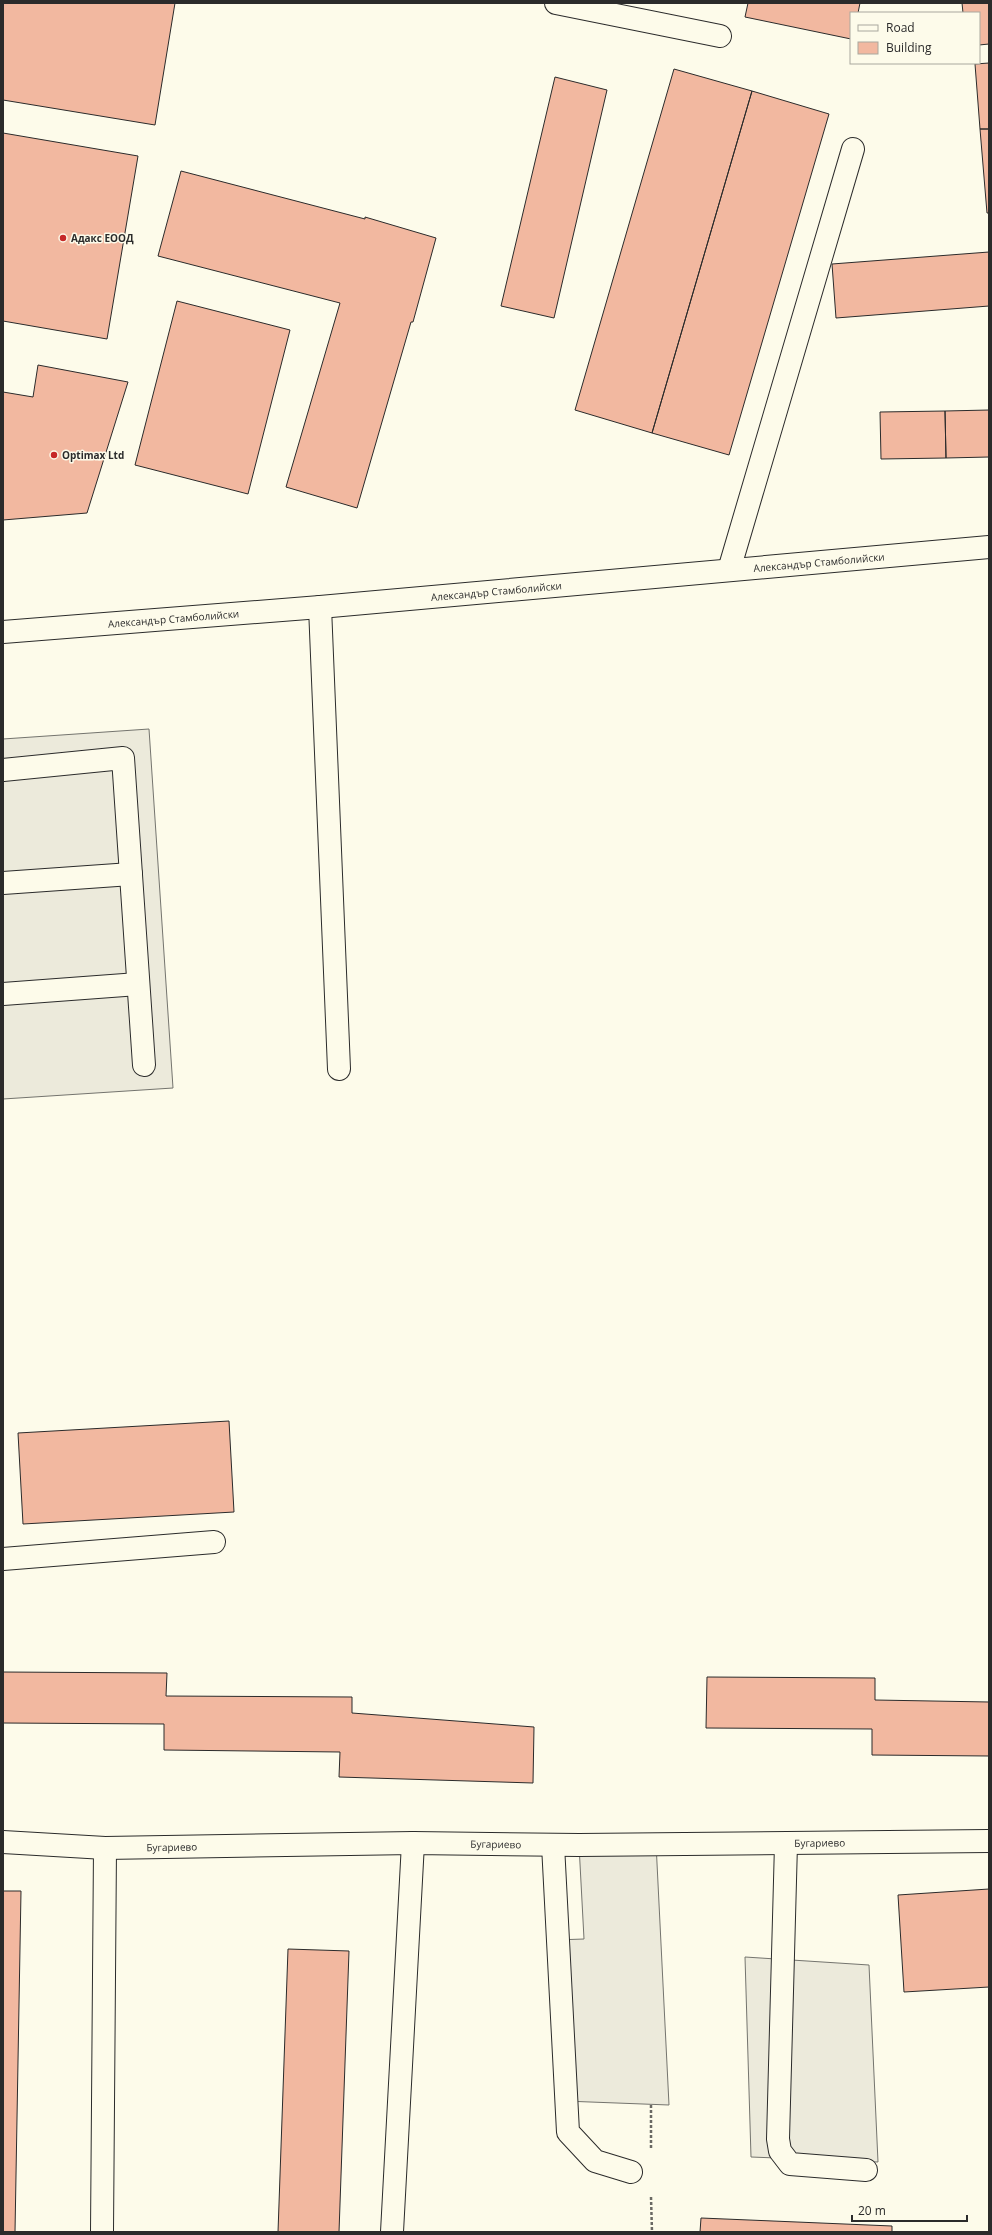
<svg xmlns="http://www.w3.org/2000/svg" width="992" height="2235" font-family="'Open Sans',sans-serif">
<style>
.parking{fill:#eceadb;stroke:#74746e}
.building{fill:#f2b8a0;stroke:#2b2b2b}
.lines{fill:none;stroke-linecap:round;stroke-linejoin:round}
.minor-casing{stroke:#2b2b2b;stroke-width:24}
.path{stroke:#6a6964;stroke-width:2.5;stroke-dasharray:3 2;stroke-linecap:butt}
.minor{stroke:#fdfbea;stroke-width:22}
.poi-dot{fill:#c62828;stroke:#fdfbea;stroke-width:1.5}
.labels{text-anchor:middle;stroke-width:3;stroke-linejoin:round;paint-order:stroke}
.poi-label{font-size:10px;font-weight:bold;fill:#2b2b2b;stroke:#fdfbea;text-anchor:start}
.street-label{font-size:10px;fill:#2b2b2b;stroke:#fdfbea}
</style>
<rect width="100%" height="100%" fill="#fdfbea"/>
<!-- parking -->
<path class="parking" d="M149,729L173,1088L3,1099V739Z
M656,1843L669,2105L564,2101L555,1940L584,1939L579,1845Z
M745,1957L869,1965L878,2162L751,2157Z"/>
<!-- building -->
<path class="building" d="M3,3H175L155,125L3,100Z
M748,3H860L858,13H851V39L745,17Z
M962,3H989V44L979,45V13H963Z
M989,63V129H980L975,64Z
M674,69L752,91L652,433L575,410Z
M555,77L607,90L554,318L501,306Z
M752,91L829,114L729,455L652,433Z
M980,129H989V213H987Z
M3,133L138,156L107,339L3,321Z
M181,171L365,219V217L436,238L413,322H411L357,508L286,487L340,303L158,256Z
M989,252V306L836,318L832,264Z
M177,301L290,330L248,494L135,465Z
M38,365L128,382L87,513L3,520V392L33,397Z
M989,410V457L946,458L945,411Z
M945,411L946,458L881,459L880,412Z
M229,1421L234,1512L23,1524L18,1433Z
M3,1672L167,1673L166,1696L352,1697V1713L534,1727L533,1783L339,1777L340,1752L164,1750V1724L3,1723Z
M707,1677L875,1678V1700L989,1702V1756L872,1755V1729L706,1728Z
M989,1889V1987L904,1992L898,1895Z
M3,1891H21L15,2232H3Z
M288,1949L349,1951L339,2232H278Z
M701,2218L892,2226V2232H700Z"/>
<g class="lines">
<defs>
<g id="minor">
<path d="M556,3L720,36"/>
<path d="M729,570L853,149"/>
<path d="M320,607L339,1069"/>
<path id="s1" d="M3,632L320,607L989,547"/>
<path d="M3,770L123,758L144,1065"/>
<path d="M3,883L131,874"/>
<path d="M3,994L138,984"/>
<path d="M3,1559L214,1542"/>
<path id="s2" d="M3,1842L105,1848L413,1843L579,1845L989,1841"/>
<path d="M786,1844L778,2139L780,2151L790,2164L866,2170"/>
<path d="M553,1845L568,2132L595,2161L631,2172"/>
<path d="M102,2232L105,1848"/>
<path d="M392,2232L413,1843"/>
</g>
</defs>
<!-- minor casing -->
<use href="#minor" class="minor-casing"/>
<!-- path -->
<path class="path" d="M651,2105V2148
M651,2197L652,2232"/>
<!-- minor -->
<use href="#minor" class="minor"/>
</g>
<!-- markers -->
<g class="poi-dot">
<circle cx="63" cy="238" r="4"/>
<circle cx="54" cy="455" r="4"/>
</g>
<g class="labels">
<!-- poi labels -->
<g class="poi-label">
<text x="71" y="242">Адакс ЕООД</text>
<text x="62" y="459">Optimax Ltd</text>
</g>
<!-- street labels -->
<g class="street-label">
<text dy="4" stroke="none"><textPath href="#s1" startOffset="819">Александър Стамболийски</textPath></text>
<text dy="4" stroke="none"><textPath href="#s1" startOffset="495">Александър Стамболийски</textPath></text>
<text dy="4" stroke="none"><textPath href="#s1" startOffset="171">Александър Стамболийски</textPath></text>
<text dy="4" stroke="none"><textPath href="#s2" startOffset="493">Бугариево</textPath></text>
<text dy="4" stroke="none"><textPath href="#s2" startOffset="817">Бугариево</textPath></text>
<text dy="4" stroke="none"><textPath href="#s2" startOffset="169">Бугариево</textPath></text>
</g>
</g>
<!-- border -->
<rect width="992" height="2235" fill="none" stroke="#2b2b2b" stroke-width="8"/>
<!-- legend -->
<rect x="850" y="12" width="130" height="52" fill="#fdfbea" stroke="#a9a89e"/>
<rect x="858" y="25" width="20" height="6" fill="#fdfbea" stroke="#a9a89e"/>
<text x="886" y="32" font-size="12" fill="#2b2b2b">Road</text>
<rect x="858" y="42" width="20" height="12" fill="#f2b8a0" stroke="#a9a89e"/>
<text x="886" y="52" font-size="12" fill="#2b2b2b">Building</text>
<!-- scale -->
<path d="M852 2215v6h115v-6" fill="none" stroke="#2b2b2b" stroke-width="2"/>
<text x="858" y="2215" font-size="12" fill="#2b2b2b" stroke="#fdfbea" stroke-width="3" paint-order="stroke">20 m</text>
</svg>
